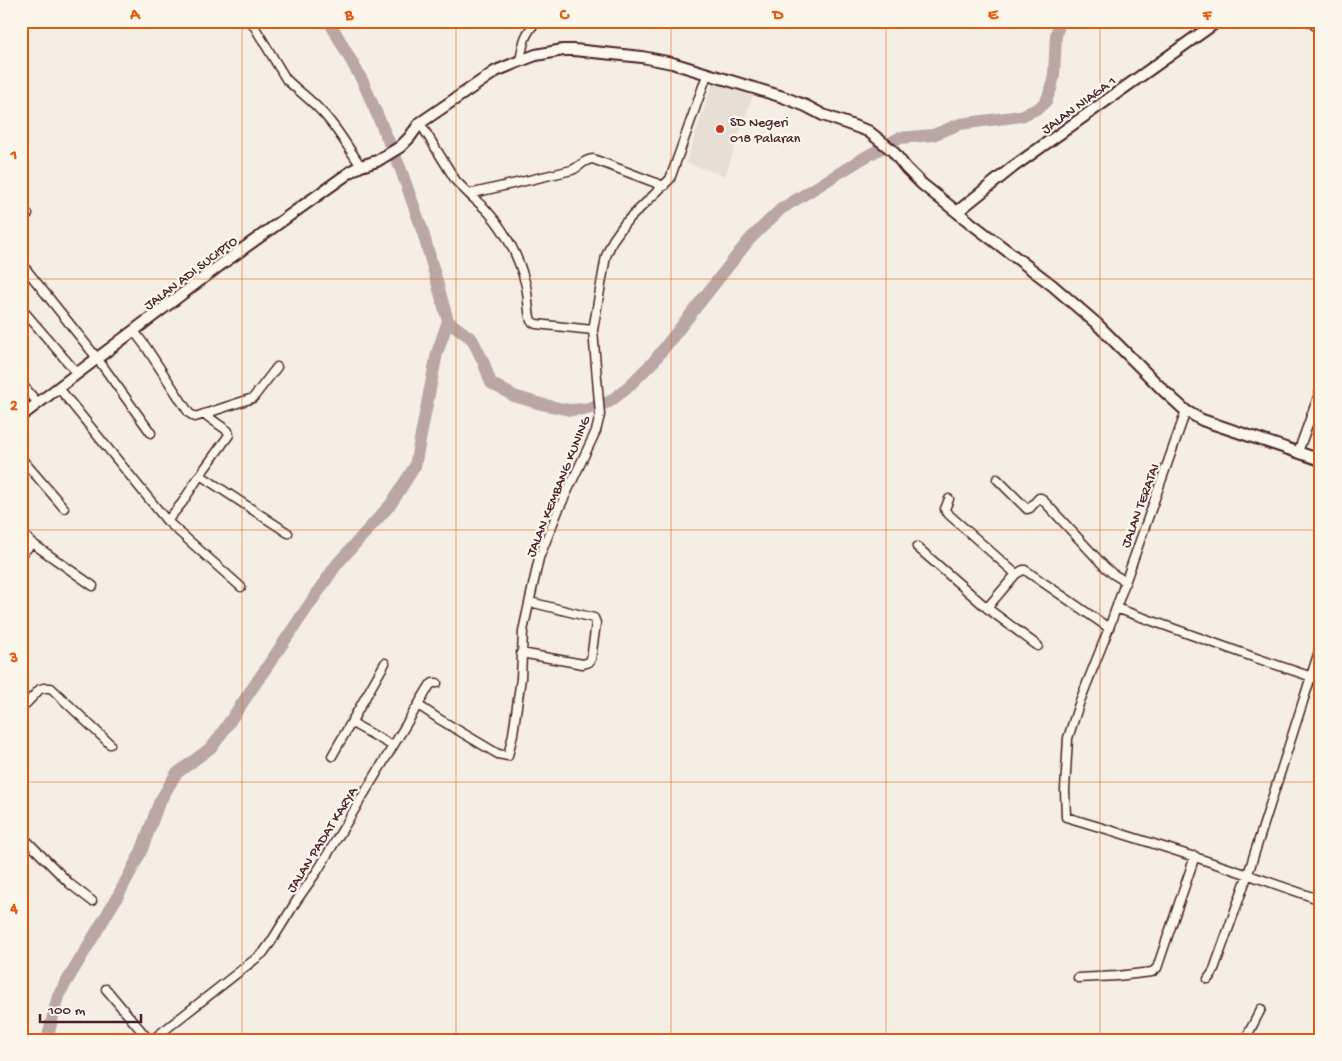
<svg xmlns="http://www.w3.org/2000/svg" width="1342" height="1061" font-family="'Gochi Hand',sans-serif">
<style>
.built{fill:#e7dfd6}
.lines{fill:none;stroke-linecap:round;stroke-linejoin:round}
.river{stroke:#baa7a5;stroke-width:12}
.minor-casing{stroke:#4a1f2b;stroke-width:11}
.tertiary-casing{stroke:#4a1f2b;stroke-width:14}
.minor{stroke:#fbf7ec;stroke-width:8}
.tertiary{stroke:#fbf7ec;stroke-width:10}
.grid{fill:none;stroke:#e8590c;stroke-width:1;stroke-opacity:0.55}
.poi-dot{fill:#c8321e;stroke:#fbf7ec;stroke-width:2}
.labels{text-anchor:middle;stroke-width:4.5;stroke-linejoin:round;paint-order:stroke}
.street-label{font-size:14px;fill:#4a1f2b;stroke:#fbf7ec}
.poi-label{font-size:14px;fill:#4a1f2b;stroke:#fbf7ec;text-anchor:start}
.neatline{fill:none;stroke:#e8590c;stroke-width:2}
.grid-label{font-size:16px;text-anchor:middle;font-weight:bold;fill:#e8590c}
</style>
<rect width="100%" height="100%" fill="#f4eee4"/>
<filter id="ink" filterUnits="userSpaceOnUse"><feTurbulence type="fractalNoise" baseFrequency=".02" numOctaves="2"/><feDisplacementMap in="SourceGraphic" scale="10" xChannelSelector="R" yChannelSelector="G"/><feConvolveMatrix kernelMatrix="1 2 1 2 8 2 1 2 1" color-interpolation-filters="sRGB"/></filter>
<g filter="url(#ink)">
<!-- built -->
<path class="built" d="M713,82L753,95L725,176L686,163Z"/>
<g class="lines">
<!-- river -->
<path class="river" d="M448,321L472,339L483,361L491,383L514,396L541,404L569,410L587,409L609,402L625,390L654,361L749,240L781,209L862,159L899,138L933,135L960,124L1021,116L1039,108L1046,101L1051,89L1054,75L1056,35L1060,21
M47,1040L58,996L119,894L141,852L159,803L176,774L213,746L337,564L391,504L415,466L437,353L448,321L422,229L401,170L363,82L329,21"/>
<defs>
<path id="minor" d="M251,21L286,79C297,90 310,99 321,111C337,127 348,148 361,166
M1309,21L1321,30
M520,61C523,44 524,34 537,21
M420,123L456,181L469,194L572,170C580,167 584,159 593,159L664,186
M469,194C475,200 483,206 489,213C506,232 519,258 525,282C529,295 527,308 531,321L536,324L593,330
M21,218L28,214
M21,263L97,358L151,433
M21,308L77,373
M134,331L146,347L189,413L195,417L253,398L277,367
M21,383L38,403
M58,387L167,521L241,587
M1186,411L1109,628L1080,701L1068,738L1065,790L1066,817C1151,842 1236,870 1321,900
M1298,452L1321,389
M21,458L64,508
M200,475L229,435L228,431L204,414
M997,479L1027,509L1030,508L1039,498H1041L1104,566L1113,574L1125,581
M949,499L945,509L946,512L1016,574
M167,521L182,503L200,475L288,533
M21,532L32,543L21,555
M32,543L93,586
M917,547L987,608
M1116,608L1256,658L1321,680
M1038,646L987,608L1016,574L1023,570H1025L1109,628
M521,653L583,664L589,662L591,659L596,623L594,618L530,602
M418,705L439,719L498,754L508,756L513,734L521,678L523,631L539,558L558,511L596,431L600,415L593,330L606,256L613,240L625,223L670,179L707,75
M21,709L40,689L44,688H51L110,744
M352,723L393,746
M332,756L385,663
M21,835L70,884L92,901
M1078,978L1117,976L1152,972L1157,968L1195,856
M1208,979L1213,972L1248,874L1321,645
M106,989L149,1040
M152,1040L263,953L271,942L297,900L318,870L430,685L433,683H437
M1245,1040L1261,1009"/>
<path id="tertiary" d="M957,212L1013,167L1218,21
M21,416L219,266L353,170L361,166L377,161L400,147L409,138L420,123L496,71L520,61L536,55L563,50H574L642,57L672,63L783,97L806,106L823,115L868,131L892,150L906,168L922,184L972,224L1052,285L1096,323L1164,391L1186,411L1202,420L1321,460"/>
</defs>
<!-- minor casing -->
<use href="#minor" class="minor-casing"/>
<!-- tertiary casing -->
<use href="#tertiary" class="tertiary-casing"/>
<!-- minor -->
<use href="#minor" class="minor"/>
<!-- tertiary -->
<use href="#tertiary" class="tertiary"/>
</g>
</g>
<!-- grid -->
<path class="grid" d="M242,21V1040M456,21V1040M671,21V1040M886,21V1040M1100,21V1040M21,279H1321M21,530H1321M21,782H1321"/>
<!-- markers -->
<circle class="poi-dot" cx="720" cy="129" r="5"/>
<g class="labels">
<!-- street labels -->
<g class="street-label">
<text transform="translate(1078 104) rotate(-36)" y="5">JALAN NIAGA 1</text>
<text transform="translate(190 272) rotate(-37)" y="5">JALAN ADI SUCIPTO</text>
<text transform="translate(557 486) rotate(-68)" y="5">JALAN KEMBANG KUNING</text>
<text transform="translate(1139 505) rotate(-70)" y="5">JALAN TERATAI</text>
<text transform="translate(321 839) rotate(-58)" y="5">JALAN PADAT KARYA</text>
</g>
<!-- poi labels -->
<g class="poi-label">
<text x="730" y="126">SD Negeri<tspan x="730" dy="16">018 Palaran</tspan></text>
</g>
</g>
<!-- margin -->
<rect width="1342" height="1061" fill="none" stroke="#fbf7ec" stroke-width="55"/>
<!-- scale -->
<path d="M40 1014v8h101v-8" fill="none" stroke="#4a1f2b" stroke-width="2.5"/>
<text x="48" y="1014" font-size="15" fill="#4a1f2b" stroke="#fbf7ec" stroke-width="4" paint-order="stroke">100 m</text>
<rect x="28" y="28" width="1286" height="1006" class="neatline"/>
<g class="grid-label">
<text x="135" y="19">A</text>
<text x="349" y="19">B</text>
<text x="564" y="19">C</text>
<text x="778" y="19">D</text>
<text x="993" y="19">E</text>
<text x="1207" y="19">F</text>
<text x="14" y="159">1</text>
<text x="14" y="410">2</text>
<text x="14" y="662">3</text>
<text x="14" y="913">4</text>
</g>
</svg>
